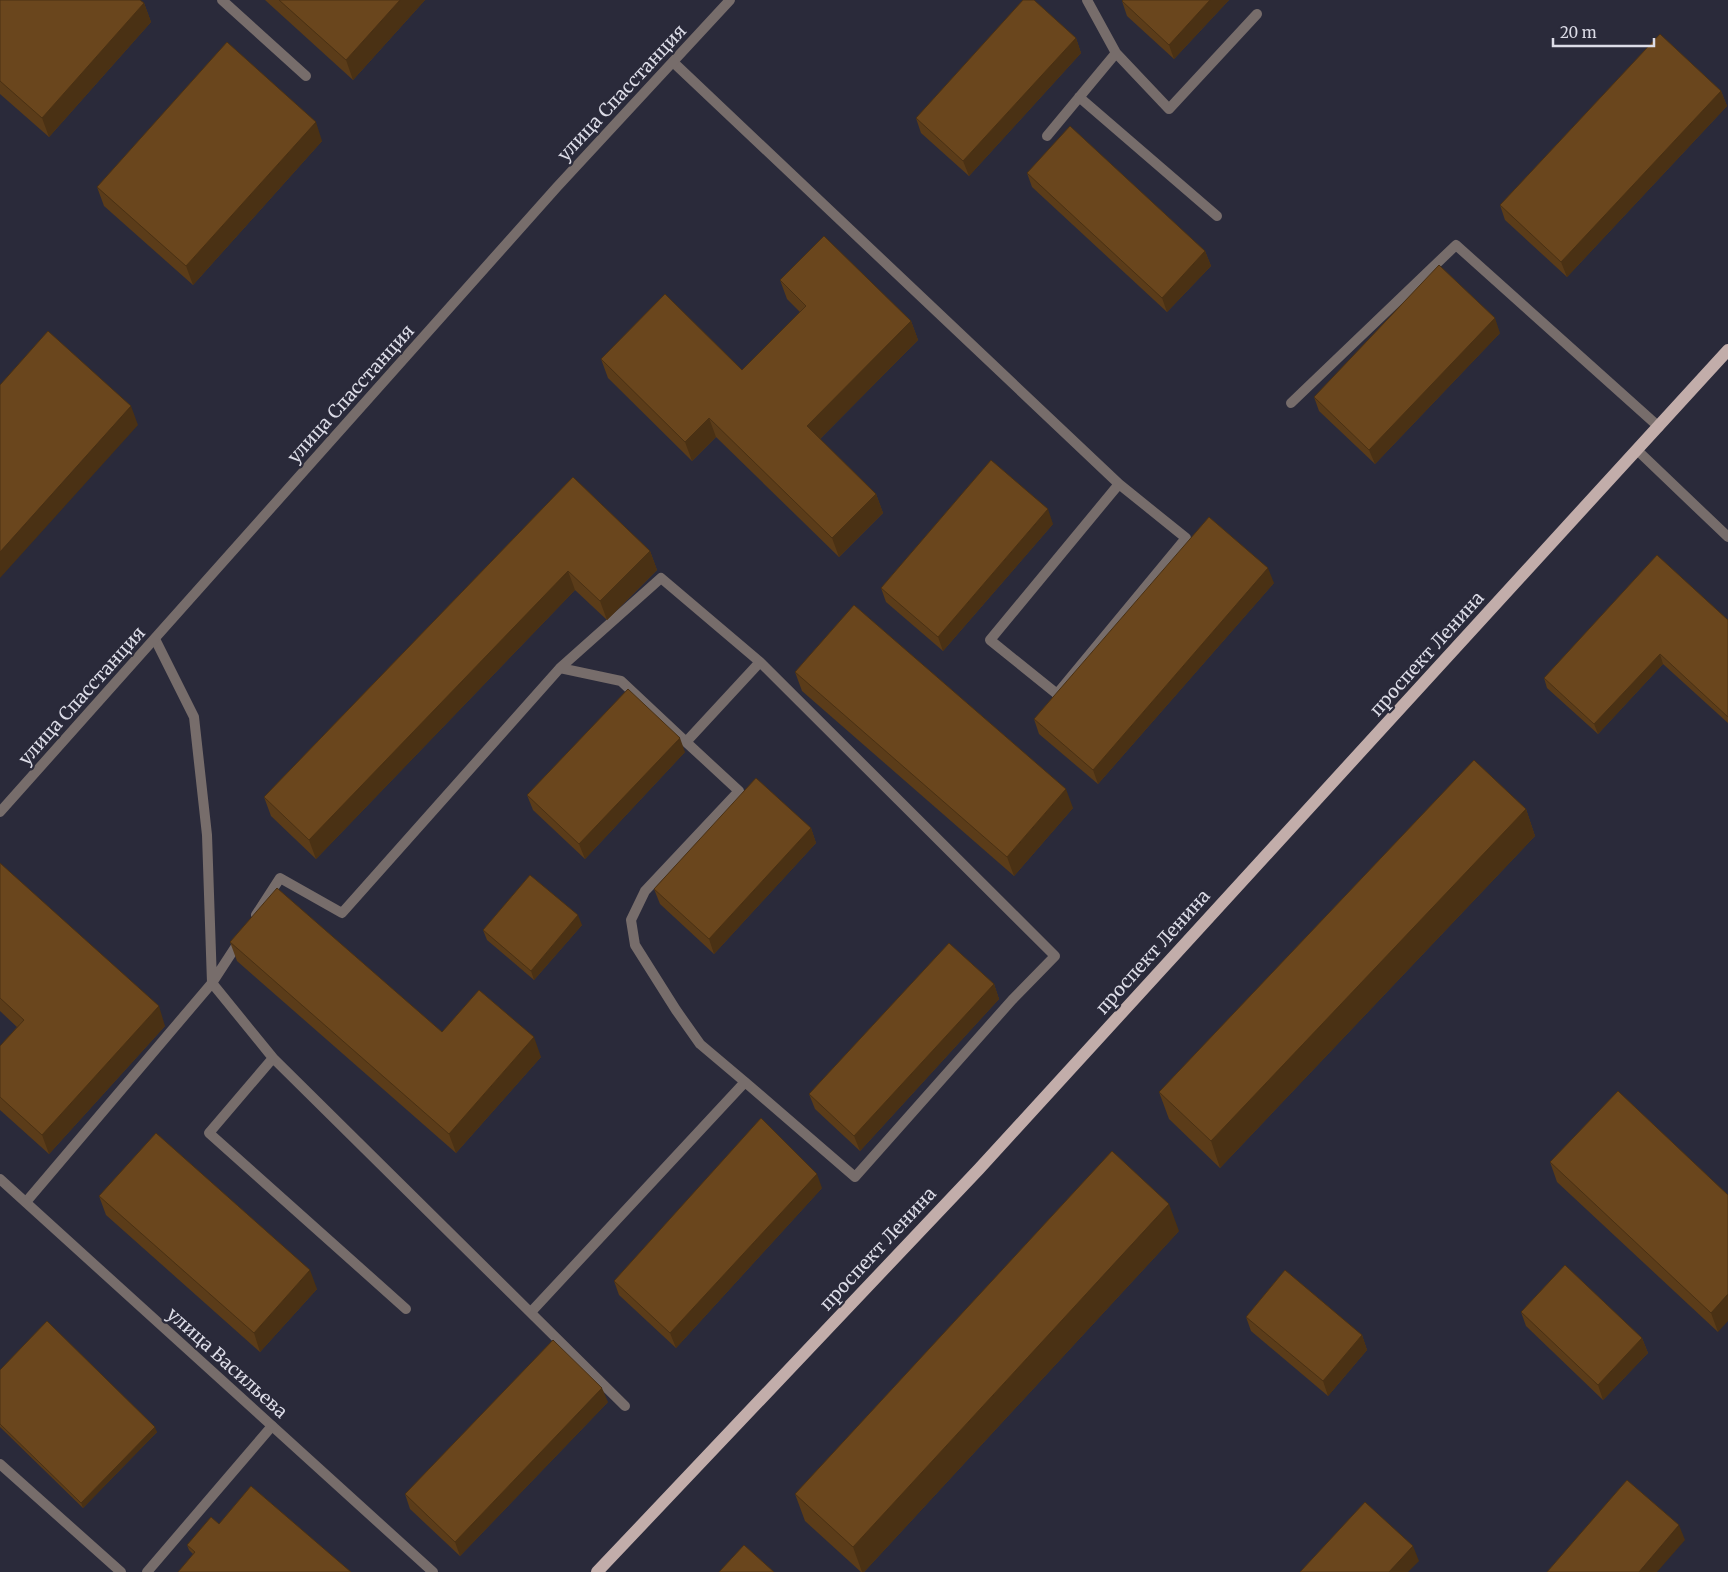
<svg xmlns="http://www.w3.org/2000/svg" width="1728" height="1572" font-family="Merriweather,serif">
<style>
.lines{fill:none;stroke-linecap:round;stroke-linejoin:round}
.service{stroke:#776d6b;stroke-width:10}
.minor{stroke:#776d6b;stroke-width:10}
.primary{stroke:#c2adaa;stroke-width:12}
.wall{fill:#5b3c19}
.shaded-wall{fill:#4a3114}
.building{fill:#6a461d;stroke:#4a3114}
.labels{text-anchor:middle;stroke-width:4.5;stroke-linejoin:round;paint-order:stroke}
.street-label{font-size:18px;fill:#dcdce7;stroke:#2a2a3a}
</style>
<rect width="100%" height="100%" fill="#2a2a3a"/>
<g class="lines">
<!-- service -->
<path class="service" d="M222,0L306,76
M1116,53L1169,109L1257,14
M673,62L1119,484L1186,538L1057,694L990,640L1119,484
M1079,97L1217,216
M1047,136L1116,53L1087,0
M1291,403L1456,245L1659,427
M256,915L280,878L342,913L560,668L661,578L760,662L686,742L621,681L560,668
M240,940L212,983L273,1058L209,1133L406,1309
M273,1058L625,1406
M745,1082L855,1177L1012,1000L1055,956L760,662
M26,1202L212,983L207,835L194,717L155,639
M531,1312L745,1082L700,1044L676,1010L635,945L631,920L645,891L739,791L686,742
M0,1464L121,1572
M147,1572L272,1426"/>
<!-- minor -->
<path class="minor" d="M1637,450L1728,537
M0,812L557,187L730,0
M0,1179L433,1572"/>
<!-- primary -->
<path class="primary" d="M597,1572L979,1169L1728,350"/>
</g>
<!-- wall -->
<path class="wall" d="M0,0L144,3L151,22L49,137L0,94Z
M265,0H425L353,80Z
M1123,0H1229L1174,59L1127,16L1122,1Z
M1076,38L1081,53L969,176L921,133L916,118Z
M1721,91L1727,106L1567,277L1505,220L1500,205Z
M322,141L193,285L104,206L97,187Z
M1027,173L1205,251L1211,266L1167,312L1032,187Z
M780,280L911,321L918,340L820,439L876,494L883,513L839,557L716,437L692,461L608,378L601,359L742,370L800,312L787,299Z
M1500,333L1375,464L1319,411L1314,397Z
M573,477L650,551L657,570L607,620L575,590L316,859L271,816L264,797Z
M1053,524L943,651L886,602L881,588Z
M1274,583L1098,784L1039,734L1034,719Z
M1728,620V723L1663,664L1598,734L1547,688L1544,678Z
M795,672L1073,808L1014,876L802,691Z
M685,752L585,859L533,810L527,795Z
M1526,809L1535,836L1220,1168L1169,1119L1159,1092Z
M811,828L816,843L714,954L660,904L654,889Z
M0,863L165,1026L49,1154L0,1110V1046L17,1027L0,1011Z
M582,925L534,980L487,940L483,930Z
M230,942L442,1032L541,1057L456,1153L237,961Z
M994,984L999,999L860,1151L815,1109L809,1094Z
M1550,1162L1728,1195L1718,1332L1557,1182Z
M822,1188L676,1348L619,1295L614,1281Z
M99,1196L317,1289L260,1352L106,1215Z
M1179,1231L864,1572H861L805,1521L795,1494Z
M1521,1312L1642,1338L1648,1353L1603,1400L1526,1326Z
M1246,1317L1362,1335L1367,1350L1328,1396L1251,1331Z
M0,1370L157,1432L83,1508L0,1427Z
M608,1402L460,1556L410,1509L405,1494Z
M219,1524L193,1554L189,1550L187,1545Z"/>
<!-- shaded-wall -->
<path class="shaded-wall" d="M400,0H425L353,80L346,60Z
M1210,0H1229L1174,59L1169,45Z
M144,3L151,22L49,137L42,118Z
M1076,38L1081,53L969,176L963,161Z
M1721,91L1727,106L1567,277L1561,262Z
M316,122L322,141L193,285L186,266Z
M1205,251L1211,266L1167,312L1162,298Z
M1495,318L1500,333L1375,464L1369,450Z
M911,321L918,340L814,445L807,426Z
M131,406L138,425L0,578V552Z
M709,418L716,437L692,461L685,442Z
M876,494L883,513L839,557L832,538Z
M1048,509L1053,524L943,651L938,637Z
M650,551L657,570L607,620L600,601Z
M1268,568L1274,583L1098,784L1093,770Z
M568,571L575,590L316,859L309,840Z
M1660,654L1663,664L1598,734L1594,724Z
M680,738L685,752L585,859L579,844Z
M1066,789L1073,808L1014,876L1007,857Z
M1526,809L1535,836L1220,1168L1211,1141Z
M811,828L816,843L714,954L709,939Z
M578,915L582,925L534,980L531,971Z
M994,984L999,999L860,1151L854,1136Z
M159,1006L165,1026L49,1154L42,1135Z
M534,1037L541,1057L456,1153L449,1134Z
M817,1174L822,1188L676,1348L670,1333Z
M1169,1204L1179,1231L864,1572H862L853,1547Z
M310,1270L317,1289L260,1352L254,1333Z
M1728,1294V1321L1718,1332L1711,1313Z
M1362,1335L1367,1350L1328,1396L1323,1381Z
M1642,1338L1648,1353L1603,1400L1598,1385Z
M602,1388L608,1402L460,1556L455,1542Z
M155,1427L157,1432L83,1508L81,1503Z
M1679,1525L1685,1540L1657,1572H1639Z
M1413,1546L1419,1561L1408,1572H1389Z"/>
<!-- building -->
<path class="building" d="M0,0H140L144,3L42,118L0,81Z
M279,0H400L346,60Z
M1023,0H1034L1076,38L963,161L916,118Z
M1123,0H1210L1169,45L1122,1Z
M1660,34L1721,91L1561,262L1500,205Z
M227,42L316,122L186,266L97,187Z
M1070,126L1205,251L1162,298L1027,173Z
M824,236L911,321L807,426L876,494L832,538L709,418L685,442L601,359L665,294L742,370L806,306L780,280Z
M1439,265L1495,318L1369,450L1314,397Z
M48,331L131,406L0,552V385Z
M991,460L1048,509L938,637L881,588Z
M573,477L650,551L600,601L568,571L309,840L264,797Z
M1209,517L1268,568L1093,770L1034,719Z
M1657,555L1728,620V717L1660,654L1594,724L1544,678Z
M854,605L1066,789L1007,857L795,672Z
M628,689L680,738L579,844L527,795Z
M1474,760L1526,809L1211,1141L1159,1092Z
M756,778L811,828L709,939L654,889Z
M0,863L159,1006L42,1135L0,1097V1046L24,1020L0,998Z
M530,875L578,915L531,971L483,930Z
M277,888L442,1032L479,990L534,1037L449,1134L230,942Z
M949,943L994,984L854,1136L809,1094Z
M1618,1091L1728,1195V1294L1711,1313L1550,1162Z
M761,1118L817,1174L670,1333L614,1281Z
M156,1133L310,1270L254,1333L99,1196Z
M1112,1151L1169,1204L853,1547L795,1494Z
M1565,1265L1642,1338L1598,1385L1521,1312Z
M1285,1270L1362,1335L1323,1381L1246,1317Z
M47,1321L155,1427L81,1503L0,1424V1370Z
M553,1340L602,1388L455,1542L405,1494Z
M1627,1480L1679,1525L1639,1572H1547Z
M251,1486L351,1572H178L195,1552L187,1545L211,1517L219,1524Z
M1365,1502L1413,1546L1389,1572H1300Z
M744,1545L774,1572H719Z"/>
<g class="labels">
<!-- street labels -->
<g class="street-label">
<text transform="translate(622 93) rotate(-47)" y="6">улица Спасстанция</text>
<text transform="translate(351 394) rotate(-48)" y="6">улица Спасстанция</text>
<text transform="translate(1427 654) rotate(-48)" y="6">проспект Ленина</text>
<text transform="translate(82 696) rotate(-48)" y="6">улица Спасстанция</text>
<text transform="translate(1153 952) rotate(-48)" y="6">проспект Ленина</text>
<text transform="translate(878 1249) rotate(-47)" y="6">проспект Ленина</text>
<text transform="translate(227 1363) rotate(42)" y="6">улица Васильева</text>
</g>
</g>
<!-- scale -->
<path d="M1553 38v8h101v-8" fill="none" stroke="#dcdce7" stroke-width="2.5"/>
<text x="1560" y="38" font-size="15" fill="#dcdce7" stroke="#2a2a3a" stroke-width="4" paint-order="stroke">20 m</text>
</svg>
